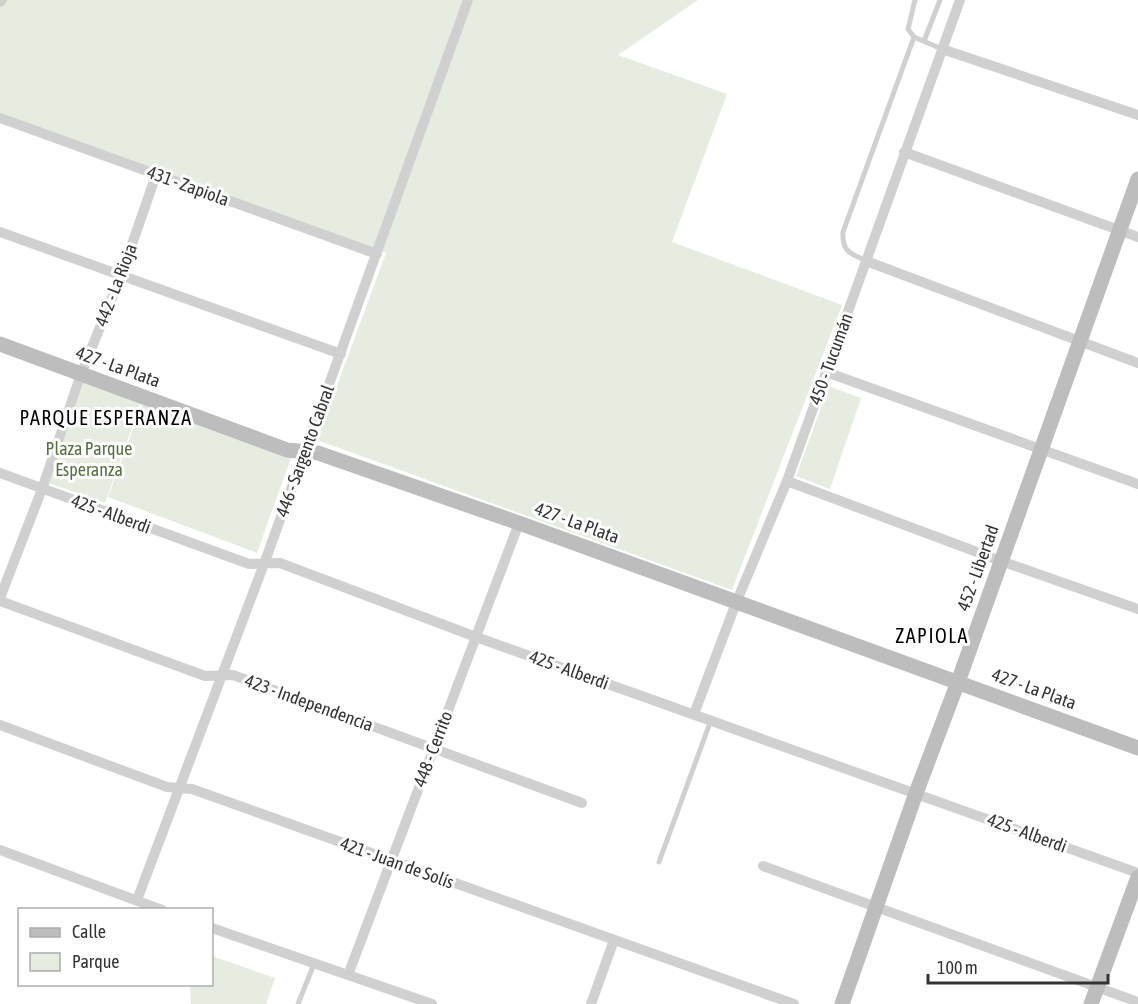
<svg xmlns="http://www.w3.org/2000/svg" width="1138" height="1004" font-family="'Asap Condensed',sans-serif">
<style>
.green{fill:#e6ecdf}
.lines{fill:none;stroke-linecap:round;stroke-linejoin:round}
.lane{stroke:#d0d0d0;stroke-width:5}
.street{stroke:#d0d0d0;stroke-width:10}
.secondary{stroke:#bdbdbd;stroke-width:15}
.labels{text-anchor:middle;stroke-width:6;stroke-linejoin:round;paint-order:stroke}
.street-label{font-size:18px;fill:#333;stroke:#fff}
.park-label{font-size:18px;fill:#56703f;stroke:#fff}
.neighbourhood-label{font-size:20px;letter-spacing:1.5px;fill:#000;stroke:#fff}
</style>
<rect width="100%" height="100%" fill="#fff"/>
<!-- green -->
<path class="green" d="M0,0H698L618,55L727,94L672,242L842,305L732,590L317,440L386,253L0,115Z
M84,382L141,402L105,503L49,483Z
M829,386L861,398L830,489L796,476Z
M142,404L291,458L257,553L108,497Z
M212,956L275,978L266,1004H191L190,985L212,984Z"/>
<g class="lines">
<!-- lane -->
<path class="lane" d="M915,0L908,29L914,37L942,49
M924,41L940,0
M866,261C850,253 842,252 843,232L914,37
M659,862L711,720
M298,1004L314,964"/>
<!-- street -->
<path class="street" d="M0,2L2,0
M942,49L1138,115
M0,118L377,254
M904,152L1138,237
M0,232L341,354
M866,261L1138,363
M826,372L1138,484
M0,473L249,564L280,563L476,637L1138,873
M787,481L1001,561L1138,609
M0,598L42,489L81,374L121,276L156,175
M0,601L205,676L233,675L582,803
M694,714L736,603L787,481L960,0
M0,725L167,787L192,789L794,1004
M0,850L162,910
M763,866L1138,1002
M137,900L264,564L468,0
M212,928L432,1004
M348,975L519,523
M591,1004L614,940"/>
<!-- secondary -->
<path class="secondary" d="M0,344L287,450L318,453L519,523L1138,748
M842,1004L916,793L958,682L1138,179
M1091,1004L1138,877"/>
</g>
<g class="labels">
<!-- street labels -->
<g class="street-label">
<text transform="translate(188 186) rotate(20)" y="6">431 - Zapiola</text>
<text transform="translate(116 285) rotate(-69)" y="6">442 - La Rioja</text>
<text transform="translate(831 359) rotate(-70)" y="6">450 - Tucumán</text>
<text transform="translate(118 367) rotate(20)" y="6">427 - La Plata</text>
<text transform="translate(305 451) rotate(-70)" y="6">446 - Sargento Cabral</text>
<text transform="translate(111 514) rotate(20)" y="6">425 - Alberdi</text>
<text transform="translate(577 523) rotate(20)" y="6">427 - La Plata</text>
<text transform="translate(978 568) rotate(-70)" y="6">452 - Libertad</text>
<text transform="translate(569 670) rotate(20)" y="6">425 - Alberdi</text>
<text transform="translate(1034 689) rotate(20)" y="6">427 - La Plata</text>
<text transform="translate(309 703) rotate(20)" y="6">423 - Independencia</text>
<text transform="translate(433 749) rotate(-69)" y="6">448 - Cerrito</text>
<text transform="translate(1027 833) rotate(20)" y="6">425 - Alberdi</text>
<text transform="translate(397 863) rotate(20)" y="6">421 - Juan de Solís</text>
</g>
<!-- park labels -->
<g class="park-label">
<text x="89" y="455">Plaza Parque<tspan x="89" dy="21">Esperanza</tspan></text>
</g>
<!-- neighbourhood labels -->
<g class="neighbourhood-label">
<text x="106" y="425">PARQUE ESPERANZA</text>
<text x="932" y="643">ZAPIOLA</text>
</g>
</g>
<!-- legend -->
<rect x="18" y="908" width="195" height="78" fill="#ffffff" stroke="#adadad" stroke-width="1.5"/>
<rect x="30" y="928" width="30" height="9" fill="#bdbdbd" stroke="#adadad" stroke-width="1.5"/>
<text x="72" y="938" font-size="18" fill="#333333">Calle</text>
<rect x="30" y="953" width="30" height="18" fill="#e6ecdf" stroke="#adadad" stroke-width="1.5"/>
<text x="72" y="968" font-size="18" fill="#333333">Parque</text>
<!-- scale -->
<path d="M928 974v9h180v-9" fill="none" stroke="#333333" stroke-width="3"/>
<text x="937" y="974" font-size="18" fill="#333333" stroke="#ffffff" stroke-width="4.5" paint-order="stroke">100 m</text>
</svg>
